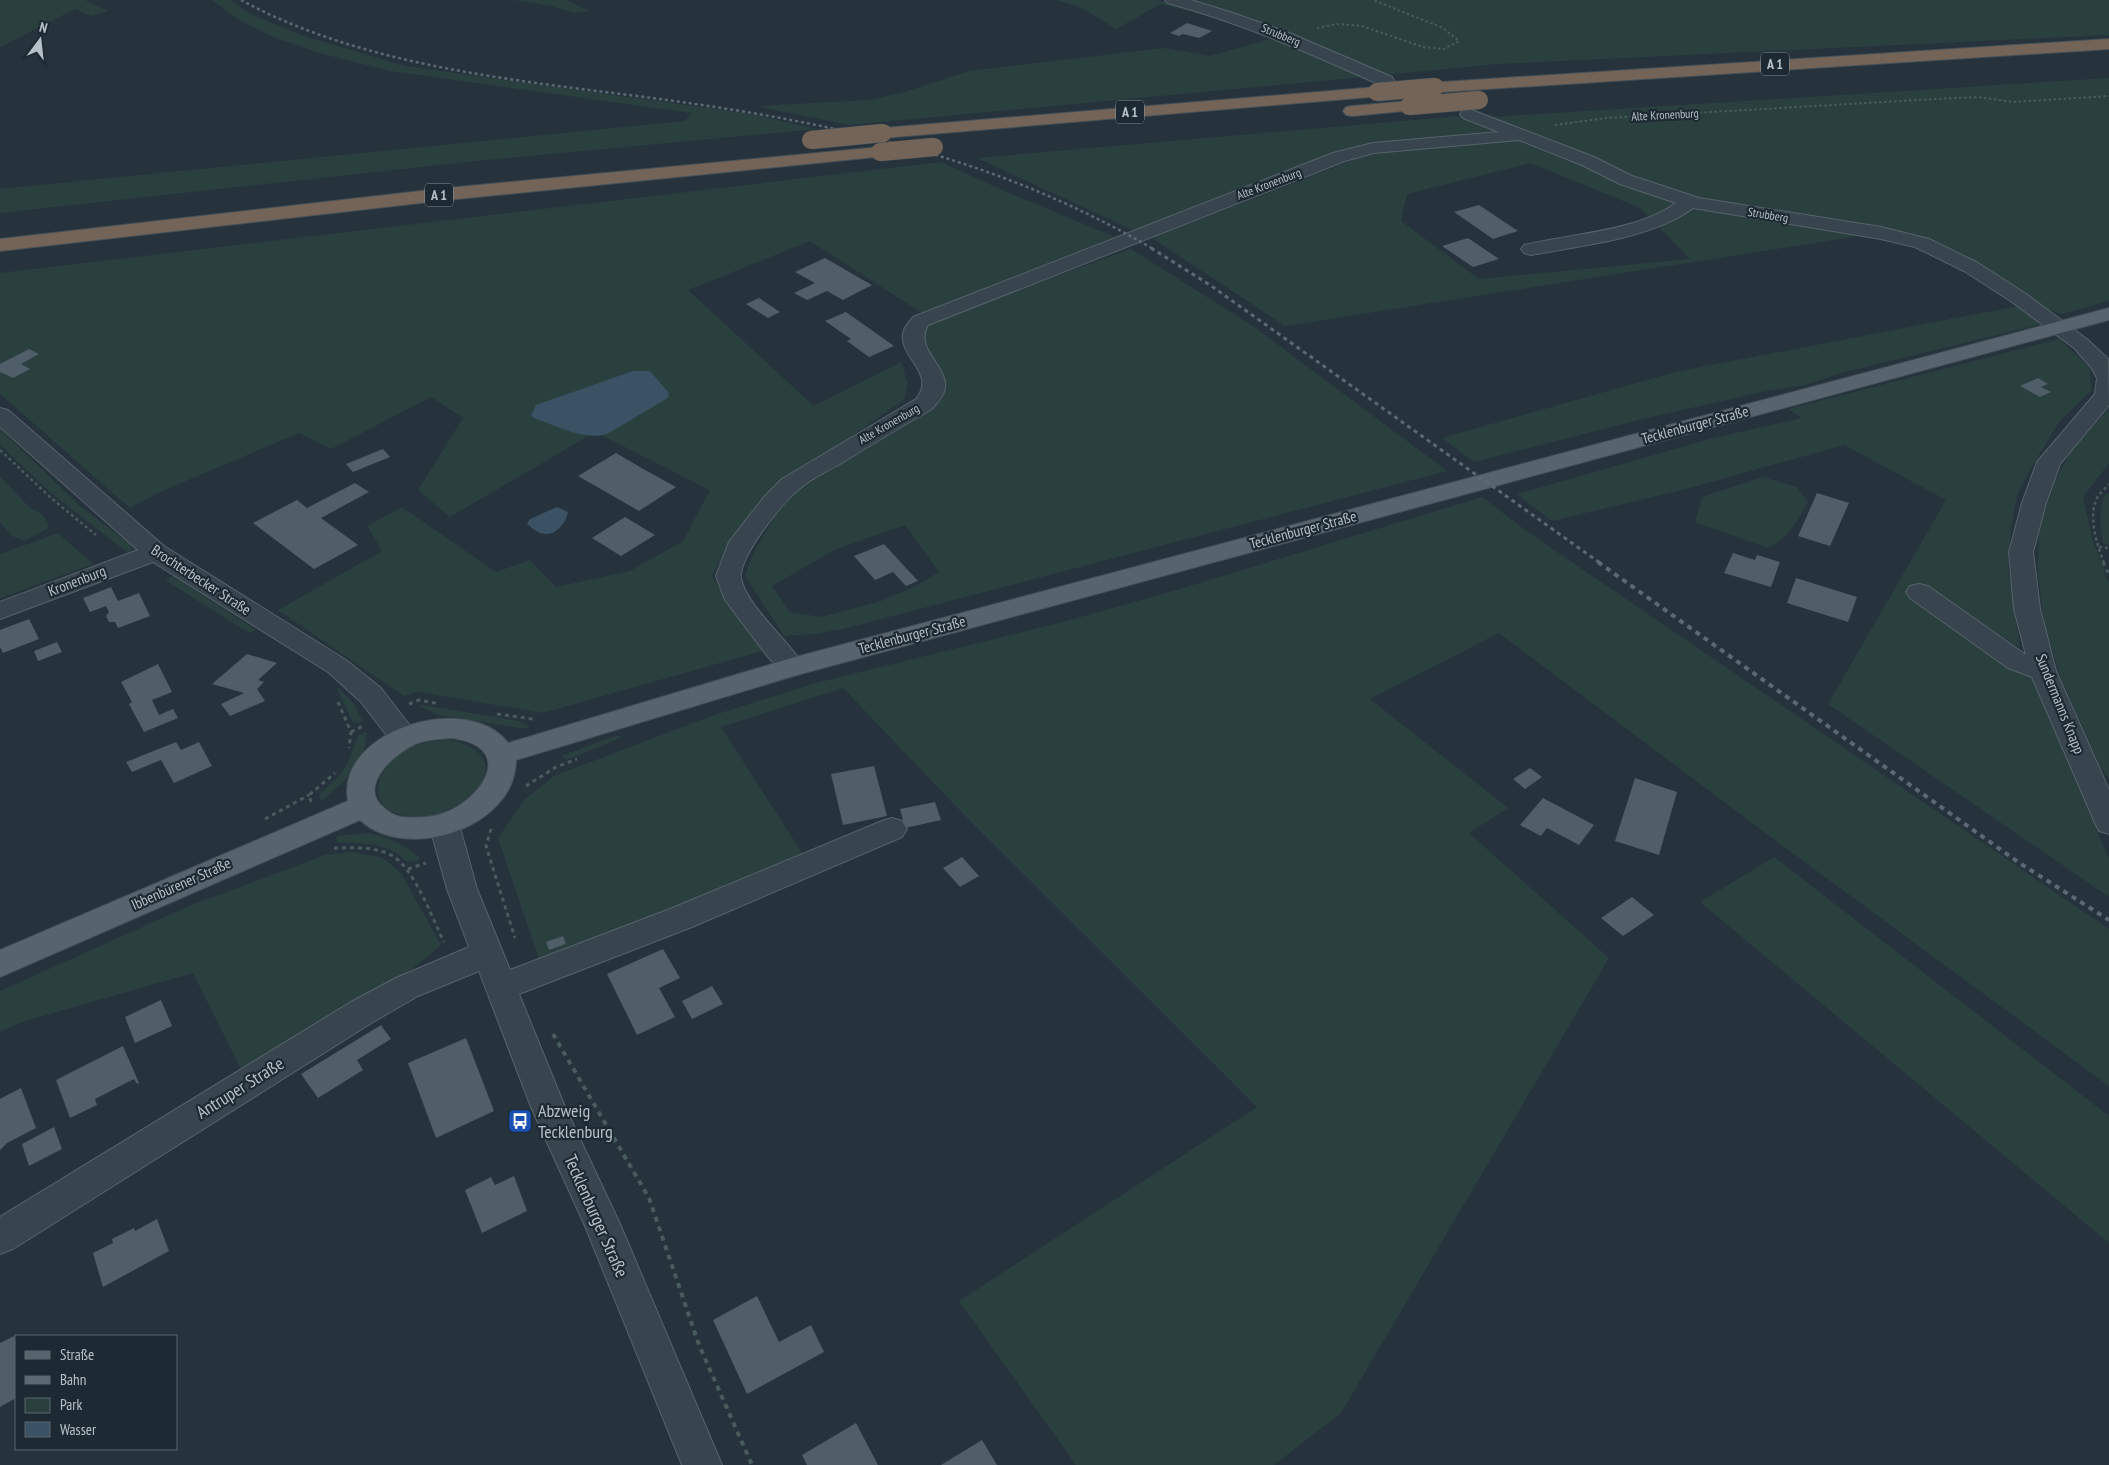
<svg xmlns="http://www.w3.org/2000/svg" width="2109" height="1465" font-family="'PT Sans Narrow',sans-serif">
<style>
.green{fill:#29403f;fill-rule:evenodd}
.water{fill:#3a5264}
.building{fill:#4f5e68}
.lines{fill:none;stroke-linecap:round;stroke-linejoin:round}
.minor-casing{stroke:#57636b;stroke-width:2}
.major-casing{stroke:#434e57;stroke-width:2}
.highway-casing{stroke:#445058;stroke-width:2}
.path-far3{stroke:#485c5c;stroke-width:2;stroke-dasharray:2.5 2.5;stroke-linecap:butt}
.path-far2{stroke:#485c5c;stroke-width:2.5;stroke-dasharray:3 3;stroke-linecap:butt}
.path-far1{stroke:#485c5c;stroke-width:3;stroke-dasharray:4 4;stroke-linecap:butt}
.path{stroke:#485c5c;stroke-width:4;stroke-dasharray:5 5;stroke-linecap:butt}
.minor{fill:#39454e;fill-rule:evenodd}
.major{fill:#58646d;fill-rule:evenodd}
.highway{fill:#736457;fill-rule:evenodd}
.rail-far2{stroke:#5c6974;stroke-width:2.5;stroke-dasharray:3 3;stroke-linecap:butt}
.rail-far1{stroke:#5c6974;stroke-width:3;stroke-dasharray:4 4;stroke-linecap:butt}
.rail{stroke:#5c6974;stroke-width:4;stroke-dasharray:5 5;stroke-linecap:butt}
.highway-bridge-casing{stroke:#445058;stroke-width:19;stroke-linecap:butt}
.highway-bridge{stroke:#736457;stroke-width:18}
.labels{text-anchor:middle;stroke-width:4.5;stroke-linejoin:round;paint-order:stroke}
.far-street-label{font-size:12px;fill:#b6c0c8;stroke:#1e2a33}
.shield{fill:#1e2a33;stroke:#88939b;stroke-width:1}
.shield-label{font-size:14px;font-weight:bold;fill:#b6c0c8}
.street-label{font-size:15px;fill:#b6c0c8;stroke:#1e2a33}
.near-street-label{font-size:18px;fill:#b6c0c8;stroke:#1e2a33}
.near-poi-label{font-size:18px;fill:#b6c0c8;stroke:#1e2a33;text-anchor:start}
</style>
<rect width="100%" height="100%" fill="#26333d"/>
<!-- green -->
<path class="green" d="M0,0H85L108,11L91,16L75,9L0,47Z
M212,0H230L251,14L301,35L405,66L751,114L817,129L476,161L0,213V189L685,121L692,113L390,71L323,54L273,37L241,21Z
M514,0H566L589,11L575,13L550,6Z
M1056,0H1157L1182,6L1255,28L1364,77L849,125L756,106L868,100L905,92L969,71L1163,48L1210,56L1275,38L1253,28L1161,4L1116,29L1080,7Z
M1185,0H2109V35L1497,64L1384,75L1248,17Z
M2109,78V301L2062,314L2049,310L1982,265L1927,240L1698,198L1631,178L1496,122L1491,117Z
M1460,116L1580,163L1616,182L1866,235L1285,326L1152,238L1374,152L1480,143L1460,135L1373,143L1298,167L1135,231L977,158ZM1531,163L1640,208L1690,259L1479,279L1401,221L1407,194Z
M941,162L1000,189L1115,237L922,313L810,241L688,290L814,406L901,362L908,384L904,400L758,501L711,576L766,650L543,713L418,692L404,696L278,610L382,551L367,526L402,507L496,572L530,560L556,587L630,571L683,541L710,490L595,432L450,517L418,490L463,418L431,397L331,449L299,433L160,492L130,508L0,394V273Z
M1131,249L1253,326L1447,471L843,629L815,634L784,636L745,576L754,552L780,507L804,486L927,413C935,394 929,354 923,333L934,320ZM905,525L939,572L910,589L881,601L821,617L790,612L772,586L834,550Z
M2018,306L2042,324L1841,373L1805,385L1762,392L1647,418L1474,462L1442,438L1675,372Z
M2059,339L2089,366L2092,390L2060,421L2031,468L2017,495L2011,527L2008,565L2020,648L1966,613L1958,629L2008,668L2031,676L2109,859V897L1828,704L1946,500L1844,445L1690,488L1552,521L1517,494L1713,438L1802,418L1788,409Z
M2109,408V463L2083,497L2092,537L2109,584V778L2100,767L2060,675L2044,624L2038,573L2039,531L2054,482L2071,452Z
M0,429L80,506L131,545L132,550L128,553L51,493L0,445Z
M0,476L29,507L42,514L49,525L47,529L24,541L12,536L0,522Z
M1763,477L1797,487L1808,502C1797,521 1789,538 1768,548L1695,522L1702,497Z
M2105,494H2109V545L2103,543C2100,525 2099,511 2105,494Z
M1482,497L1528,532L2109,929V1086L1787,849L1499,633L1370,699L1508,808L1469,833L1609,958L1341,1413L1274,1465H1076L959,1301L1257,1107L971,822L843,688L721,727L804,856L541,965L498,838L524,800L554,776L714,715L816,683L1070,620L1180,589Z
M58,533L93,564L0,598V554Z
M173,576L256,630L249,633L165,580Z
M339,688L353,703L363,721L356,723L352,721L337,689Z
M422,705L519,721L529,726L527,728H519L439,715L419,706Z
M366,732C368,761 343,784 321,801L319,796L321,793L340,775L347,764L358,736Z
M615,736H620V738L572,758L566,760L561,756Z
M451,740C528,758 461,824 407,816C366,810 373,773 400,754C415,743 433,741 451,740Z
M369,833C389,837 404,844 419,857L418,861L407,862C391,844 363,842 340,843L336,841L337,836Z
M353,852L383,858L401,873L441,945L394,984L241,1069L193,973L22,1022L0,1032V991L189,906L325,855Z
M1774,857L2109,1116V1243L1700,902Z"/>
<!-- water -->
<path class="water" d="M633,371H650L669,393L668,398L607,434C585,441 557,426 536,419L531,416L536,405Z
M557,507L568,512C566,524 554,538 541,533C536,532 531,527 527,524L530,519Z"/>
<!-- building -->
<path class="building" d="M1187,23L1212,31L1199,38L1183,34L1179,36L1170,33Z
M1479,205L1518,231L1493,239L1454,212Z
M1468,238L1499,259L1473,267L1442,246Z
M825,258L863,280L872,285L843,300L827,291L807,300L794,293L815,283L795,272Z
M759,298L780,312L768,318L746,304Z
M846,312L853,317L894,346L869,357L847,341L851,339L825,321Z
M29,349L39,354L21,364L30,369L13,378L0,372V364Z
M2038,378L2048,384L2041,387L2051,392L2040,397L2020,386Z
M383,449L390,457L353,472L346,464Z
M616,453L645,470L676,487L639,511L578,476Z
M355,483L369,492L321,518L358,545L314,569L253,523L297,500L307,508Z
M1817,493L1849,503L1830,546L1798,536Z
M625,517L655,535L621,556L592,538Z
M884,544L905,567L918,581L906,586L893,572L875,580L854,556Z
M1733,553L1755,560L1757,555L1780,562L1771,587L1724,573Z
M1796,578L1857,597L1848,622L1787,603Z
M111,587L118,601L139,593L150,616L118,628L115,622H109L106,616L109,612L106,606L90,612L83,598Z
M29,619L39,639L3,653L0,647V630Z
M57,642L62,652L38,661L34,651Z
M247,654L277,663L258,680L264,682L257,689L265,701L230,716L221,704L244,693L212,684Z
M158,664L172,692L152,700L159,715L173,709L178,718L144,732L129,704L132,702L121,682Z
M176,742L181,750L199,742L212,766L174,783L161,760L132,772L126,762Z
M874,766L887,816L843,825L831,774Z
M1530,768L1542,777L1525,789L1513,779Z
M1635,778L1677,792L1659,855L1615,841Z
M1543,798L1594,825L1579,845L1547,828L1541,836L1520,825Z
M935,802L941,820L905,828L900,809Z
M962,857L979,876L960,887L943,868Z
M1632,897L1654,915L1623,936L1601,918Z
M563,936L566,944L549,950L546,942Z
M663,949L680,978L659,988L675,1017L637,1035L607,974Z
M712,986L723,1004L692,1019L682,1001Z
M161,1000L172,1026L135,1043L125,1017Z
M381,1025L391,1039L357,1060L363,1070L318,1098L301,1074Z
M466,1038L494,1111L436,1138L408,1063Z
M123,1046L139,1083L137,1084L134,1079L95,1099L97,1105L70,1118L56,1080Z
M21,1088L36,1128L7,1143L0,1150V1099Z
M54,1127L62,1149L29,1166L22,1144Z
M514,1176L527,1211L482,1233L465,1190L491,1177L495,1185Z
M157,1219L169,1251L103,1287L93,1253L113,1243L112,1239L134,1228L135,1231Z
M757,1296L779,1342L811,1325L824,1352L747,1394L713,1320Z
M14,1336L16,1343V1398L0,1407V1343Z
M856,1423L878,1465H807L802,1455Z
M982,1440L997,1465H941Z"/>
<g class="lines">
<defs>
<path id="minor" d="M1165,0H1191L1233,13L1287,32L1392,77L1394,81L1392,85H1380C1310,53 1241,23 1168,3Z
M1469,109L1594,157L1632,176L1699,198L1881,227L1929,239L1978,263L2026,294L2088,340L2108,359L2109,405L2060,464L2046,503L2033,552L2040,609L2056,671L2109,790V834L2099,831L2095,823L2032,677L2008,668L1910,598L1906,592L1910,586L1919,584L1928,586L2026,655L2014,609L2009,552L2022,503L2037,462L2095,394L2097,378L2091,367L2074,348L2012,302L1964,271L1915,247L1881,239L1693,208C1654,238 1579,246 1531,255L1524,253L1521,249L1524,245C1570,234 1638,231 1676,203L1620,184L1582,165L1519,140L1374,153L1345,161L928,325C913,351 952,367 944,392C942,398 936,404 932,409C901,427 871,445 840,464C826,472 810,479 798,490C782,503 738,558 741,578C746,606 790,642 805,667L801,673L792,676L783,673L768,657L725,600L716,576L729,542L763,498L782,479L916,399C938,372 895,356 904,330C906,325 910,321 913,317L1333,153L1373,143L1499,132L1463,118L1460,114L1463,110Z
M0,408L8,410L164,546L346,660L381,688L414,731L418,738L414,745L404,748L394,745L361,702L328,672L153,562L0,619V602L138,550L0,427Z
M444,813L454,816L459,824L477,889L510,970L670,909L882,821L892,818L902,821L907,829L902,837L692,927L519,994L565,1107L620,1224L722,1465H682L585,1226L531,1107L479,971L418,996L373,1022L13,1249L0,1254V1217L351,1002L396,978L469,947L447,889L429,824L434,816Z"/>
<path id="major" d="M2109,308V320L797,675L516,760C516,828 406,863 360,820L0,977V950L348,801C335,731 467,690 508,743L792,658ZM452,738C516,747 484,798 444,813C431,818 415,818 402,817C394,816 387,811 382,806C358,783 398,751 418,743C429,739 441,739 452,738Z"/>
<path id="highway" d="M2109,39V49L1442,92L1436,91L1434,87L1436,83L1442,82Z
M1377,87L1383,88L1385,92L1383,96L883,138L877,137L874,133L877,129L883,128Z
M1409,101L1415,102L1418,106L1415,110L1352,116L1346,115L1343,111L1346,107L1352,106Z
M880,147L886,148L889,152L886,156L447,200L0,251V239L447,188Z"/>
</defs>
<!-- minor casing -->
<use href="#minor" class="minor-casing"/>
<!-- major casing -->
<use href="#major" class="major-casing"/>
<!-- highway casing -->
<use href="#highway" class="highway-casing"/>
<!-- path-far3 -->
<path class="path-far3" d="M1317,28L1337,24L1362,26L1423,47L1444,49L1459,41L1443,28L1373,0
M1555,125L1607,118L1936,99L1978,97L2013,102L2109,96"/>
<!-- path-far2 -->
<path class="path-far2" d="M0,450L51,498L96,535
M2099,547L2109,548
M2104,563C2097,545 2087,515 2098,496C2101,492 2106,488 2109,484"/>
<!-- path-far1 -->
<path class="path-far1" d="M2103,562L2109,575
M338,702L351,732L349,748
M409,704L419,700L439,704
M497,714L533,719
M351,732L363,726
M526,786L556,767L577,759
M311,802L309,795L335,773
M265,819L309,795
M491,829L486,846L515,938
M334,848C352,848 374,846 391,855C414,867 432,918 444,942
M408,869L426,863"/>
<!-- path -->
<path class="path" d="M553,1034L649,1198L699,1345L752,1465"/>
<!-- minor -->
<use href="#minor" class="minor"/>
<!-- major -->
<use href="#major" class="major"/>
<!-- highway -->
<use href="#highway" class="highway"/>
<!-- rail-far2 -->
<path class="rail-far2" d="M241,0C368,69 526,81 667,100C841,124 1000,159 1153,249"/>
<!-- rail-far1 -->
<path class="rail-far1" d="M1151,248L1210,285L1600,563"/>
<!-- rail -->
<path class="rail" d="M1598,562L2018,862L2109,920"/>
<defs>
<path id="highway-bridge" d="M1377,92L1435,87
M1409,106L1479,100
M811,140L883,133
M880,152L934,147"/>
</defs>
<!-- highway-bridge casing -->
<use href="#highway-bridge" class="highway-bridge-casing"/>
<!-- highway-bridge -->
<use href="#highway-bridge" class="highway-bridge"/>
</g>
<!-- icons -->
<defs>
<symbol id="bus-square" viewBox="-11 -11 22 22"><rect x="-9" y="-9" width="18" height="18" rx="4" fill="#1a4fb4" stroke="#1e2a33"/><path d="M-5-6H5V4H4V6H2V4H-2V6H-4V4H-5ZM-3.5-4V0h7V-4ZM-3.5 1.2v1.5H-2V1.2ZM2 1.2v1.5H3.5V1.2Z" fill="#fff"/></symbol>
</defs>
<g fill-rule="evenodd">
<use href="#bus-square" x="506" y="1107" width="28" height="28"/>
</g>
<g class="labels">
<!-- far-street labels -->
<g class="far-street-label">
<text transform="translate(1281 35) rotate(22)" y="4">Strubberg</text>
<text transform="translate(1665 115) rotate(-3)" y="4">Alte Kronenburg</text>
<text transform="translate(1269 184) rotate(-21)" y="4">Alte Kronenburg</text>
<text transform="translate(1768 215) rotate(9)" y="4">Strubberg</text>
<text transform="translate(889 424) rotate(-30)" y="4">Alte Kronenburg</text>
</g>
<!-- shield labels -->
<g class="shield">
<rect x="1761" y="52.5" width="28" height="23" rx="4"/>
<rect x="1116" y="100.5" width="28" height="23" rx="4"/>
<rect x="425" y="183.5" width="28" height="23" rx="4"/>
</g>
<g class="shield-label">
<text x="1775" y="69">A 1</text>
<text x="1130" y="117">A 1</text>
<text x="439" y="200">A 1</text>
</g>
<!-- street labels -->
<g class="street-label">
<text transform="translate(1695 425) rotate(-15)" y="5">Tecklenburger Straße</text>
<text transform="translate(1303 530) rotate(-15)" y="5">Tecklenburger Straße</text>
<text transform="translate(201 580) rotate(33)" y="5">Brochterbecker Straße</text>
<text transform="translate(77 581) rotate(-21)" y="5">Kronenburg</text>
<text transform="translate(912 635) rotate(-15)" y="5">Tecklenburger Straße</text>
<text transform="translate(2060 704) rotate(68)" y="5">Sundermanns Knapp</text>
<text transform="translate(181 884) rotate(-24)" y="5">Ibbenbürener Straße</text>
</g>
<!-- near-street labels -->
<g class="near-street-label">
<text transform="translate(240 1088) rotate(-32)" y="6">Antruper Straße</text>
<text transform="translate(596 1216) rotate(66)" y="6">Tecklenburger Straße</text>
</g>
<!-- near-poi labels -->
<g class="near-poi-label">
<text x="538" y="1117">Abzweig<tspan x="538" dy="21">Tecklenburg</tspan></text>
</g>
</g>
<!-- legend -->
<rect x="15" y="1335" width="162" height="115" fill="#1e2a33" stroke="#5b666f"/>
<rect x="25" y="1351" width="25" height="8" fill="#58646d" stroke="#5b666f"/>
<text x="60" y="1360" font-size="15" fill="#b6c0c8">Straße</text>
<rect x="25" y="1376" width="25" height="8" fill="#5c6974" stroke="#5b666f"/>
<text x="60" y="1385" font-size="15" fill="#b6c0c8">Bahn</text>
<rect x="25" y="1398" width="25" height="15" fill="#29403f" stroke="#5b666f"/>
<text x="60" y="1410" font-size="15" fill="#b6c0c8">Park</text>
<rect x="25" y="1422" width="25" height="15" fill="#3a5264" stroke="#5b666f"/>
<text x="60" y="1435" font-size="15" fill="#b6c0c8">Wasser</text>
<!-- north arrow -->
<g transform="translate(40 40) rotate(15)" stroke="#1e2a33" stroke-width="4" paint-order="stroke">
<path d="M0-4L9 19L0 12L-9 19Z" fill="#b6c0c8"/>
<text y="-8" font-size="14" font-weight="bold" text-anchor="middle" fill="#b6c0c8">N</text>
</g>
</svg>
